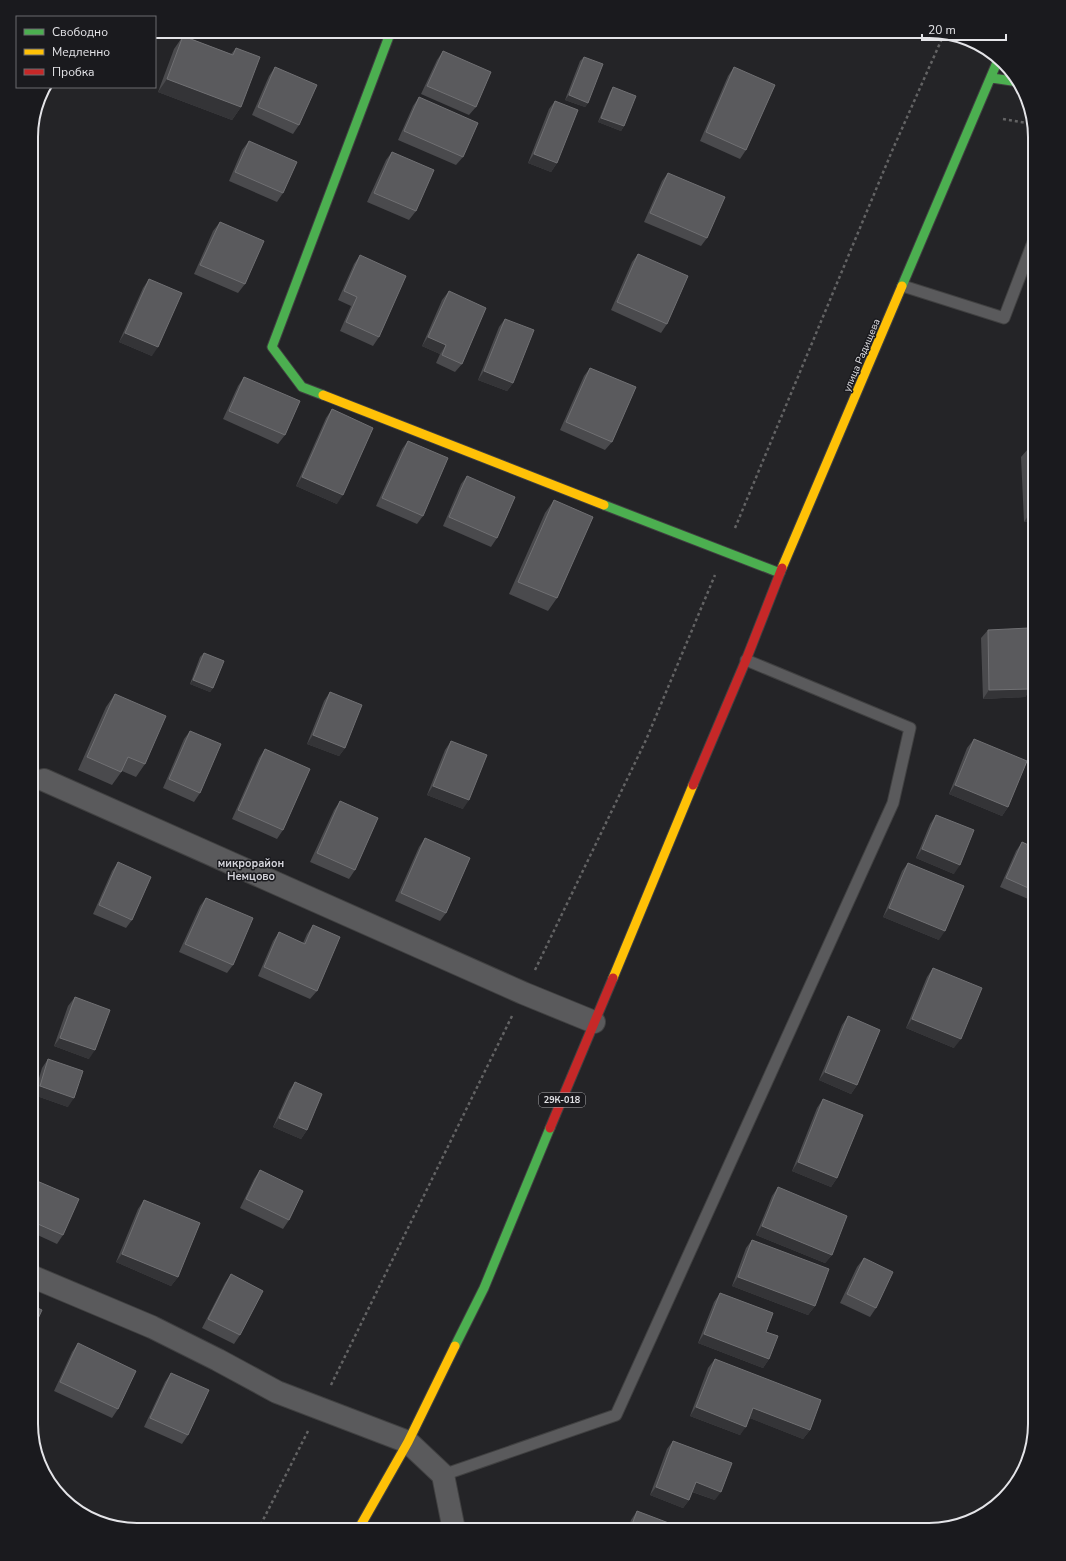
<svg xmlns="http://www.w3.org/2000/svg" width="1066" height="1561" font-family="'Nunito Sans',sans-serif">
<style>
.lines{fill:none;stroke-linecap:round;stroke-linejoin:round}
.lane-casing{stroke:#404041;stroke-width:13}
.street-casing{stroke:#404041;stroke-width:24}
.fast-casing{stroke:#404041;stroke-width:11}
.slow-casing{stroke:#404041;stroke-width:11}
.jam-casing{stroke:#404041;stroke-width:11}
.path{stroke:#636364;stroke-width:2.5;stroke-dasharray:3 3;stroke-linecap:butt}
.lane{stroke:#5a5a5c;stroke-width:11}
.street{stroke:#5a5a5c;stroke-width:22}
.fast{stroke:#4caf50;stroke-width:9}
.slow{stroke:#ffc107;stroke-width:9}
.jam{stroke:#c62828;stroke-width:9}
.wall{fill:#4a4a4d}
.shaded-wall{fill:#343437}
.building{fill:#5a5a5d;stroke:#707073}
.labels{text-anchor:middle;stroke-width:3;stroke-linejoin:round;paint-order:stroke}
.shield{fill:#1a1a1e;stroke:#a7a7ab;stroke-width:1}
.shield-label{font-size:9px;font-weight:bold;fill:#e4e4e8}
.street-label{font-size:10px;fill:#e4e4e8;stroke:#1a1a1e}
.neighbourhood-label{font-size:11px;font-weight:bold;fill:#d2d2d9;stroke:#1a1a1e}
.rim{fill:none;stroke:#e4e4e8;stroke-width:2}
</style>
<rect width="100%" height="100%" fill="#242427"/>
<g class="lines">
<defs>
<path id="lane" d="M903,286L1004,318L1035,237
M443,1475L616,1415L893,803L910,728L746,660"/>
<path id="street" d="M44,780L523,993L594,1022
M31,1276L152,1327L218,1360L277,1392L408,1442L443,1475L454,1530"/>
<path id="fast" d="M992,78L1019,82
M902,286L998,60
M323,395L302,387L272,347L391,31
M604,505L780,573
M455,1346L484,1288L550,1128"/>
<path id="slow" d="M323,395L604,505
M782,568L902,286
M613,978L693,785
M358,1530L408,1442L455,1346"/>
<path id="jam" d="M693,785L746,660L782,568
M550,1128L613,978"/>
</defs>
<!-- lane casing -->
<use href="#lane" class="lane-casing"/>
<!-- street casing -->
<use href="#street" class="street-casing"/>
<!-- fast casing -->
<use href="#fast" class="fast-casing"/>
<!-- slow casing -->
<use href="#slow" class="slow-casing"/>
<!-- jam casing -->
<use href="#jam" class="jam-casing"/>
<!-- path -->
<path class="path" d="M1003,119L1032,124
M735,528L892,151L944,34
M535,970L646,740L715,575
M331,1385L512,1016
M258,1530L308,1431"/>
<!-- lane -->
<use href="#lane" class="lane"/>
<!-- street -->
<use href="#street" class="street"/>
<!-- fast -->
<use href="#fast" class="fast"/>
<!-- slow -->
<use href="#slow" class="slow"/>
<!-- jam -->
<use href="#jam" class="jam"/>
</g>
<!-- wall -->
<path class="wall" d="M183,36L231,54L236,48L241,107L232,120L158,92L174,49Z
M443,51L476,107L469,115L421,94L437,60Z
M584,57L588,103L585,107L565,100L580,61Z
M275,67L299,125L293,134L252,115L269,76Z
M734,67L746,150L740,159L700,141L728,76Z
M613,87L624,126L621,131L598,122L610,92Z
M419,97L463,157L456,165L398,140L413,106Z
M555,101L557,163L551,172L528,163L549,109Z
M249,141L283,193L277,202L229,181L242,150Z
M392,152L416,211L409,220L367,202L386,160Z
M668,173L707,238L701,246L644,222L662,181Z
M220,222L245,284L238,293L194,274L213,231Z
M638,254L667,324L661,333L611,310L632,262Z
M360,255L379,337L373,346L340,331L351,306L338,300L354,264Z
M149,279L152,356L119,342L143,288Z
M449,291L462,364L455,372L436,363L440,354L422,346L442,300Z
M505,319L513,383L507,391L478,380L499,327Z
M590,368L612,442L605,450L560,430L584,376Z
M244,377L285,435L278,444L223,419L238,386Z
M1035,391V434H1034V393Z
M332,409L337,504L296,486L326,418Z
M408,441L423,516L417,524L376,506L402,449Z
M1035,448V522H1024L1021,457L1028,449Z
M467,476L497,538L491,547L443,526L461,484Z
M554,500L557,598L548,611L509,594L545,513Z
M988,630L1031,689L1025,697L983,699L981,638Z
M204,653L213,688L210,692L190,684L200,657Z
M330,692L345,748L339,756L307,744L324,701Z
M115,694L145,764L136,777L122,771L112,785L78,770L106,707Z
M190,731L200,793L194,802L163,788L184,739Z
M974,739L1008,807L1002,816L949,794L967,748Z
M451,741L463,809L427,795L445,750Z
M265,749L283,830L277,839L232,819L259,758Z
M340,801L355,870L349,879L310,862L334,810Z
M936,815L954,874L916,858L930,824Z
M425,838L446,913L440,921L395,901L419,847Z
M1022,842L1035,848V902L1000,887L1016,851Z
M118,862L132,920L126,928L93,914L112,871Z
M908,863L939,940L883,917L902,871Z
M206,898L233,965L227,973L179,952L200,906Z
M313,925L317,991L310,999L258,976L273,941L279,932L303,943L307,934Z
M933,968L954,1048L906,1028L927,977Z
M75,997L89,1059L54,1046L68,1006Z
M848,1016L857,1085L851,1094L819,1080L842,1025Z
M48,1059L68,1107L34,1095L42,1068Z
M295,1082L307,1130L301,1139L273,1127L289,1091Z
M823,1099L837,1178L831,1187L792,1171L817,1108Z
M260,1170L289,1220L283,1229L240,1208L254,1179Z
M37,1181L63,1235L57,1244L31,1232V1191Z
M778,1187L832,1255L825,1263L756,1235L772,1196Z
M144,1200L178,1277L171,1286L116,1262L138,1209Z
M752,1240L815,1306L808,1315L732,1286L746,1248Z
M864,1258L876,1308L870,1317L840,1303L857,1267Z
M231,1274L240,1335L234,1344L202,1328L225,1283Z
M720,1293L766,1332L769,1359L763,1368L698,1343L714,1302Z
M78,1343L118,1409L112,1418L54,1391L72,1352Z
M715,1359L810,1430L803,1439L750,1418L740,1435L690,1416L708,1368Z
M171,1373L188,1435L182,1444L144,1427L165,1382Z
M673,1441L715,1500L692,1492L689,1500L683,1508L650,1495L667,1449Z
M637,1511L681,1530H627L631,1520Z"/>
<!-- shaded-wall -->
<path class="shaded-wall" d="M167,79L241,107L232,120L158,92Z
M569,95L588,103L585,107L565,100Z
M601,118L624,126L621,131L598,122Z
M534,154L557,163L551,172L528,163Z
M125,333L158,347L152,356L119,342Z
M428,337L446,345L440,354L422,346Z
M484,371L513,383L507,391L478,380Z
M302,477L343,495L337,504L296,486Z
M1030,513H1035V522H1024Z
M193,680L213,688L210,692L190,684Z
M1031,689L1025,697L983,699L989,690Z
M313,735L345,748L339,756L307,744Z
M955,785L1008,807L1002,816L949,794Z
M433,786L469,800L463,809L427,795Z
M922,849L960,865L954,874L916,858Z
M889,908L945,931L939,940L883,917Z
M912,1019L961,1039L954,1048L906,1028Z
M60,1038L95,1050L89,1059L54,1046Z
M825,1072L857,1085L851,1094L819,1080Z
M40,1086L74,1098L68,1107L34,1095Z
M279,1118L307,1130L301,1139L273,1127Z
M798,1162L837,1178L831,1187L792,1171Z
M762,1226L832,1255L825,1263L756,1235Z
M122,1254L178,1277L171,1286L116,1262Z
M738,1277L815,1306L808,1315L732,1286Z
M704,1334L769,1359L763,1368L698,1343Z
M696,1407L746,1427L740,1435L690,1416Z
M753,1408L810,1430L803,1439L747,1417Z
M696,1482L721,1492L715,1500L690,1491Z
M656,1487L689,1500L683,1508L650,1495Z"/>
<!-- building -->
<path class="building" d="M183,36L233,55L236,48L260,57L241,107L167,79Z
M443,51L491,72L476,107L427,86Z
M584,57L603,64L588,103L569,95Z
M275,67L317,85L299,125L258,107Z
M734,67L775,85L746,150L706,132Z
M613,87L636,96L624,126L601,118Z
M419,97L478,123L463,157L404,131Z
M555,101L578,110L557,163L534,154Z
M249,141L297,162L283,193L235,172Z
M392,152L434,170L416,211L374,193Z
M668,173L725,197L707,238L650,213Z
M220,222L264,241L245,284L200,265Z
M638,254L688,276L667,324L617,302Z
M360,255L406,276L379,337L346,322L357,297L344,291Z
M149,279L182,293L158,347L125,333Z
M449,291L486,308L462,364L442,355L446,345L428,337Z
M505,319L534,330L513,383L484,371Z
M590,368L636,387L612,442L566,422Z
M244,377L300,401L285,435L229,411Z
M332,409L373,428L343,495L302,477Z
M408,441L448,458L423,516L382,498Z
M1035,448V513H1030L1028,449Z
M467,476L515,497L497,538L449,517Z
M554,500L593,517L557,598L518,582Z
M1029,628L1031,689L989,690L988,630Z
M204,653L224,661L213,688L193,680Z
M330,692L362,705L345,748L313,735Z
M115,694L166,716L145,764L128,757L121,772L87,757Z
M190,731L221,744L200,793L169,779Z
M974,739L1027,761L1008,807L955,785Z
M451,741L487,755L469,800L433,786Z
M265,749L310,769L283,830L238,810Z
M340,801L378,818L355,870L317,853Z
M936,815L974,830L960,865L922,849Z
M425,838L470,858L446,913L401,893Z
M1022,842L1035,848V891L1006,878Z
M118,862L151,877L132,920L99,905Z
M908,863L964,886L945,931L889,908Z
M206,898L253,918L233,965L185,944Z
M313,925L340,937L317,991L264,967L279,932L305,944Z
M933,968L982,988L961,1039L912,1019Z
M75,997L110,1010L95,1050L60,1038Z
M848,1016L880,1030L857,1085L825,1072Z
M48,1059L83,1071L74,1098L40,1086Z
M295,1082L322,1094L307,1130L279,1118Z
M823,1099L863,1115L837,1178L798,1162Z
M260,1170L303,1191L289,1220L246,1199Z
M37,1181L79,1199L63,1235L31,1221V1196Z
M778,1187L847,1216L832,1255L762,1226Z
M144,1200L200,1223L178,1277L122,1254Z
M752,1240L829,1269L815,1306L738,1277Z
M864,1258L893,1272L876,1308L847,1294Z
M231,1274L263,1291L240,1335L208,1319Z
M720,1293L773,1313L766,1332L778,1336L769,1359L704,1334Z
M31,1305L42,1310L31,1334Z
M78,1343L136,1371L118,1409L60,1382Z
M715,1359L821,1400L810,1430L753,1408L746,1427L696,1407Z
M171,1373L209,1390L188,1435L150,1418Z
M673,1441L732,1463L721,1492L696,1482L689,1500L656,1487Z
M637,1511L682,1528L681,1530H630Z"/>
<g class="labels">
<!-- shield labels -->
<rect class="shield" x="539" y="1093" width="46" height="14" rx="3"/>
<g class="shield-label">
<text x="562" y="1103">29К-018</text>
</g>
<!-- street labels -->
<g class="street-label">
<text transform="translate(861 355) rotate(-67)" y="4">улица Радищева</text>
</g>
<!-- neighbourhood labels -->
<g class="neighbourhood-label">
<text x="251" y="867">микрорайон<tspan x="251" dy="13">Немцово</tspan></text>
</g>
</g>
<!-- crop -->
<path d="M0 0H1066V1561H0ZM137 38H929A99 99 0 0 1 1028 137V1424A99 99 0 0 1 929 1523H137A99 99 0 0 1 38 1424V137A99 99 0 0 1 137 38Z" fill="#1a1a1e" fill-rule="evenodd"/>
<path class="rim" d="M137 38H929A99 99 0 0 1 1028 137V1424A99 99 0 0 1 929 1523H137A99 99 0 0 1 38 1424V137A99 99 0 0 1 137 38Z"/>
<!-- legend -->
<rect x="16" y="16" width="140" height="72" fill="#1a1a1e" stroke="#6b6b6f"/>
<rect x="24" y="29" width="20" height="6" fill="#4caf50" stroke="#6b6b6f"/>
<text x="52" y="36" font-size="12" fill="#e4e4e8">Свободно</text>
<rect x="24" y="49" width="20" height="6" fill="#ffc107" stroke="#6b6b6f"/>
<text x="52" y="56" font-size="12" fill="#e4e4e8">Медленно</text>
<rect x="24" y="69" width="20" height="6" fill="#c62828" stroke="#6b6b6f"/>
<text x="52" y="76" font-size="12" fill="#e4e4e8">Пробка</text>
<!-- scale -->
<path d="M922 34v6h84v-6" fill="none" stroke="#e4e4e8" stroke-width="2"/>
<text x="928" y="34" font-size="12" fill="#e4e4e8" stroke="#1a1a1e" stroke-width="3" paint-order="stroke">20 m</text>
</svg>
